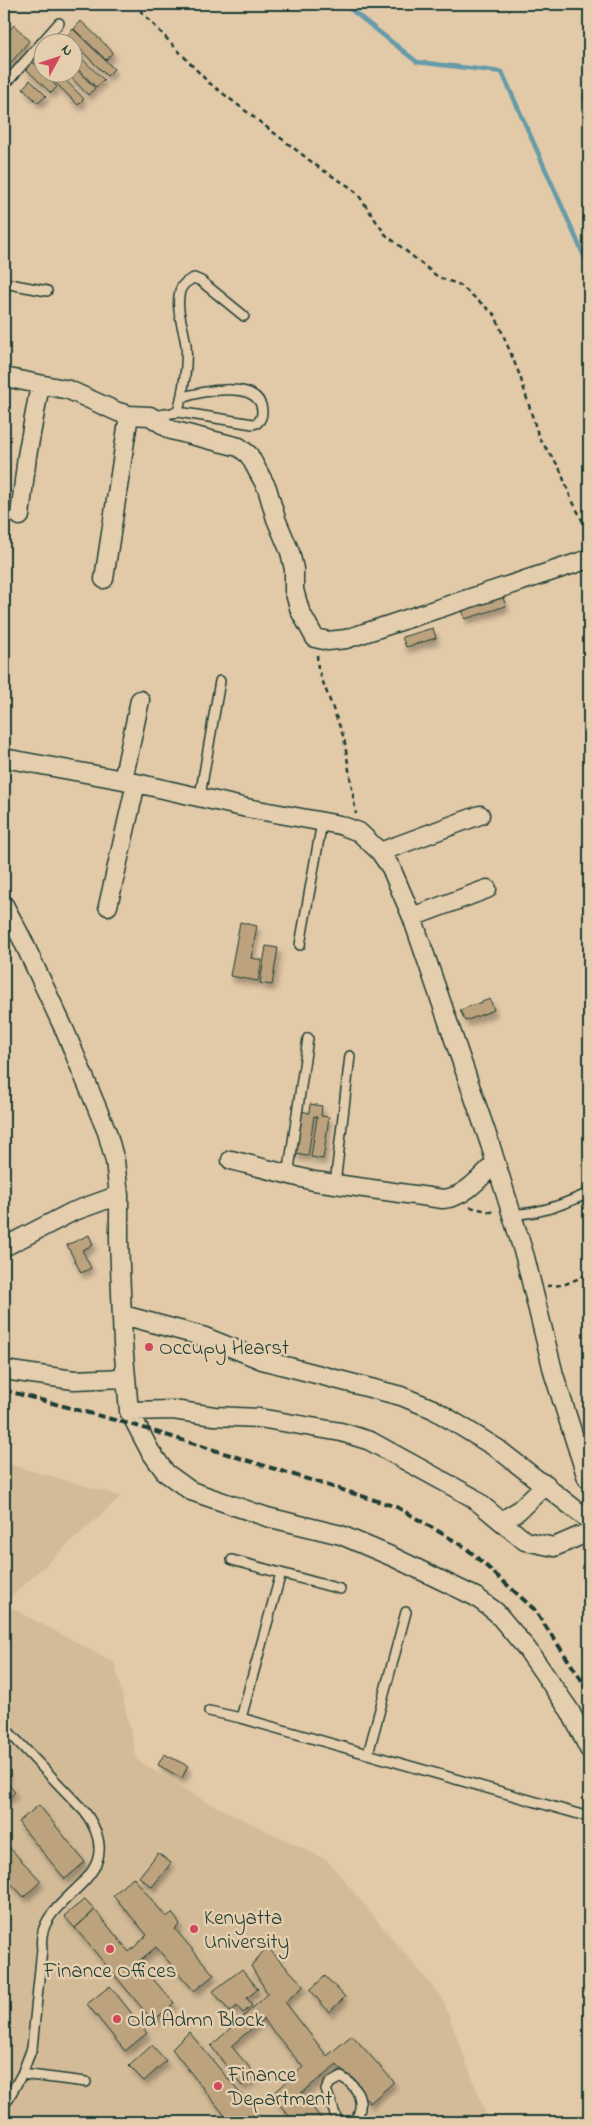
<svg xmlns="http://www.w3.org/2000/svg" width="593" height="2126" font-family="'Indie Flower',sans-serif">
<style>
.built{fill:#d3bb98}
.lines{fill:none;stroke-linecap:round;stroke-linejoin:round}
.stream{stroke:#669ba9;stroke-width:4.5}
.building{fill:#bca37d;stroke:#1f3d34;filter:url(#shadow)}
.lane-casing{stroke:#1f3d34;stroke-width:12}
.street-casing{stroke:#1f3d34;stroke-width:21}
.path{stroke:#1f3d34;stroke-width:2.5;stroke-dasharray:5 4;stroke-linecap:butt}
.lane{stroke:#e4ceae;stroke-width:9}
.street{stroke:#e4ceae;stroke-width:18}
.rail{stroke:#1f3d34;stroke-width:4;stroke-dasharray:8 4;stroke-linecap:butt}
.poi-dot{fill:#d1495b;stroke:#e4ceae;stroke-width:2}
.labels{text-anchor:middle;stroke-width:5;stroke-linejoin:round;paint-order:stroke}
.poi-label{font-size:21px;fill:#1f3d34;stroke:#e4ceae;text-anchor:start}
</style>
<defs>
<filter id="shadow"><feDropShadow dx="3" dy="5.5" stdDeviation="2.5" flood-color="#0004"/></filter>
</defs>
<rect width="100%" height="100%" fill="#e2c9a7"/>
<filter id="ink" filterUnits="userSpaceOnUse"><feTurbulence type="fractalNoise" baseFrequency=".02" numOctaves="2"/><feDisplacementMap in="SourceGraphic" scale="10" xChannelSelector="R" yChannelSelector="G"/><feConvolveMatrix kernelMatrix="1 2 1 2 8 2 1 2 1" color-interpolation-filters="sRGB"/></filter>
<g filter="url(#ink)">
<!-- built -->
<path class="built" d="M4,1463L121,1496L4,1603Z
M4,1604L115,1663L137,1760L203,1800L327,1860L442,1998L489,2122H4Z"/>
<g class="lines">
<!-- stream -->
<path class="stream" d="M344,4L417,62L502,72L589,267"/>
</g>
<!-- building -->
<path class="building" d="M81,21L113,52L106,60L74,29Z
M14,25L29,41L9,65L7,63L4,66V27L8,31Z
M73,29L114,69L107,76L67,36Z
M58,34L66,42H51Z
M72,49L104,80L96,87L72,63Z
M40,54L42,56V70L33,60Z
M32,61L57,87L51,93L25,68Z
M72,65L95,88L88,95L66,72H72Z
M45,72H58L84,99L78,105Z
M30,80L46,96L38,103L23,88Z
M501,593L506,606L465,619L461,606Z
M433,628L436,638L406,647L402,637Z
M240,922L257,926L251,958L262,960L258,981L230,976Z
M266,946L278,948L272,985L260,983Z
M490,999L494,1010L465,1021L460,1010Z
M310,1104L322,1106L321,1116L329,1117L323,1159L311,1157L317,1117L314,1116L308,1156L295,1154L302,1111L309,1113Z
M89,1235L93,1245L82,1250L91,1268L81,1273L67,1245Z
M164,1754L188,1766L182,1778L158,1765Z
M4,1769L9,1776L4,1780L15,1792L5,1801L4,1800Z
M39,1805L85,1862L65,1879L18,1822Z
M4,1842L41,1881L24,1897L4,1876Z
M158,1853L171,1863L152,1887L139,1877Z
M133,1877L166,1917L172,1913L180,1924L175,1929L214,1975L194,1991L156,1947L138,1962L174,2003L153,2021L75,1928L95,1910L129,1952L147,1935L113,1895Z
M85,1899L95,1910L75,1928L64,1916Z
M267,1947L304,1986L285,2002L327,2056L352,2035L394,2082L370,2103L337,2065L301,2093L324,2122H294L272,2095L303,2067L263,2019L231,2046L257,2076L242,2086L211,2046L268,1994L251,1966Z
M242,1969L258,1989L247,1998L252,2006L243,2013L237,2006L230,2012L213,1991Z
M325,1976L345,1997L329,2012L310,1990Z
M110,1986L147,2033L125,2051L87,2004Z
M189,2032L264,2122H230L172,2049Z
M152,2045L166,2061L144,2081L129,2066Z"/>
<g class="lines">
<defs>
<path id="lane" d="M4,82L9,80L59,23
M589,97V98
M4,283L47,291
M178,412C183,392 188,366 186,345C184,328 175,309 180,291C182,284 187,281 194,278L201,281L244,316
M153,416L178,412L253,424L257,423C262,419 263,412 261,405C252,380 199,392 181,398
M200,796L220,681
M300,945L322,822
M288,1176L308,1038
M335,1184L350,1056
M510,1214C538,1215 564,1204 589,1193
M232,1560L340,1589
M209,1711L241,1718L589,1817
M241,1718L281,1573
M4,1727L85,1812C136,1884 33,1892 42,1949L32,2048L22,2074L4,2106
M368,1754L406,1612
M22,2074L86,2082
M338,2122L326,2090L330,2083L341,2077C360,2086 366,2106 354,2122"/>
<path id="street" d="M4,377L69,390L118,412L129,415L150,416L171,430L239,447L249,455L267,488L276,519L290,552L294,569V590L300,611L315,638L328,641L346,639L589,559
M20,516L27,456L40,385
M104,579L129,415
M4,758L123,780L247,808L340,825L359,832L380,852L391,868L412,917L490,1144L525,1257L554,1375L587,1478
M123,780L140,700
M380,852L480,815
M4,905L22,939L65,1031L107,1132L115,1161L119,1195V1240L123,1344L129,1411L150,1451L166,1473L191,1491L267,1517L341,1535L393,1557L476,1597L496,1612L527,1649L570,1711L589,1749
M108,906L136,783
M412,917L487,889
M231,1160L314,1181L443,1199C465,1197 480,1178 495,1163
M4,1247L72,1212L119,1195
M123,1315L205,1337L262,1360L401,1396L433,1409L498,1449L589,1520
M4,1370L74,1380L126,1378
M129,1411L173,1410L214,1416L259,1418L341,1432L370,1441L472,1497L525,1541L554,1547L589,1532
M502,1521L518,1511L546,1484"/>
</defs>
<!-- lane casing -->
<use href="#lane" class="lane-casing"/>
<!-- street casing -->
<use href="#street" class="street-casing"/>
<!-- path -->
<path class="path" d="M134,4L208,82L321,169L350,187L357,193L385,234L438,277L460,285L495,315L520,376L539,438L559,467L570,496L589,534
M317,655L318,669L344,738L356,814
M470,1207L496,1213
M547,1286L563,1285L589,1274"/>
<!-- lane -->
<use href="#lane" class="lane"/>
<!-- street -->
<use href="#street" class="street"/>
<!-- rail -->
<path class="rail" d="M4,1390L137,1426L397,1507L465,1547L534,1609L589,1691"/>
</g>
</g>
<!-- markers -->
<g class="poi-dot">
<circle cx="149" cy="1347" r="5"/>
<circle cx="194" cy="1929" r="5"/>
<circle cx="110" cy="1949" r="5"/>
<circle cx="117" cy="2019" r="5"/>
<circle cx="218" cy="2086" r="5"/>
</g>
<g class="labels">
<!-- poi labels -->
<g class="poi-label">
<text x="159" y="1354">Occupy Hearst</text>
<text x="204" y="1924">Kenyatta<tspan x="204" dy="24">University</tspan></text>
<text x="110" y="1977" text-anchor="middle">Finance Offices</text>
<text x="127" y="2026">Old Admn Block</text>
<text x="228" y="2081">Finance<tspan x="228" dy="24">Department</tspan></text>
</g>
</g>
<!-- margin -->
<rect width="593" height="2126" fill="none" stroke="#e4ceae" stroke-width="20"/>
<rect x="10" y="10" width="573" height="2106" fill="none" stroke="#1f3d34" stroke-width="2" filter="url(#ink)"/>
<!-- north arrow -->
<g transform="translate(58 58) rotate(50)"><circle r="24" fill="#e4ceae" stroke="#95947d"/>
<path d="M0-4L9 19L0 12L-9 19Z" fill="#d1495b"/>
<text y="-8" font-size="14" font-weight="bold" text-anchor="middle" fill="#1f3d34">N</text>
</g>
</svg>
